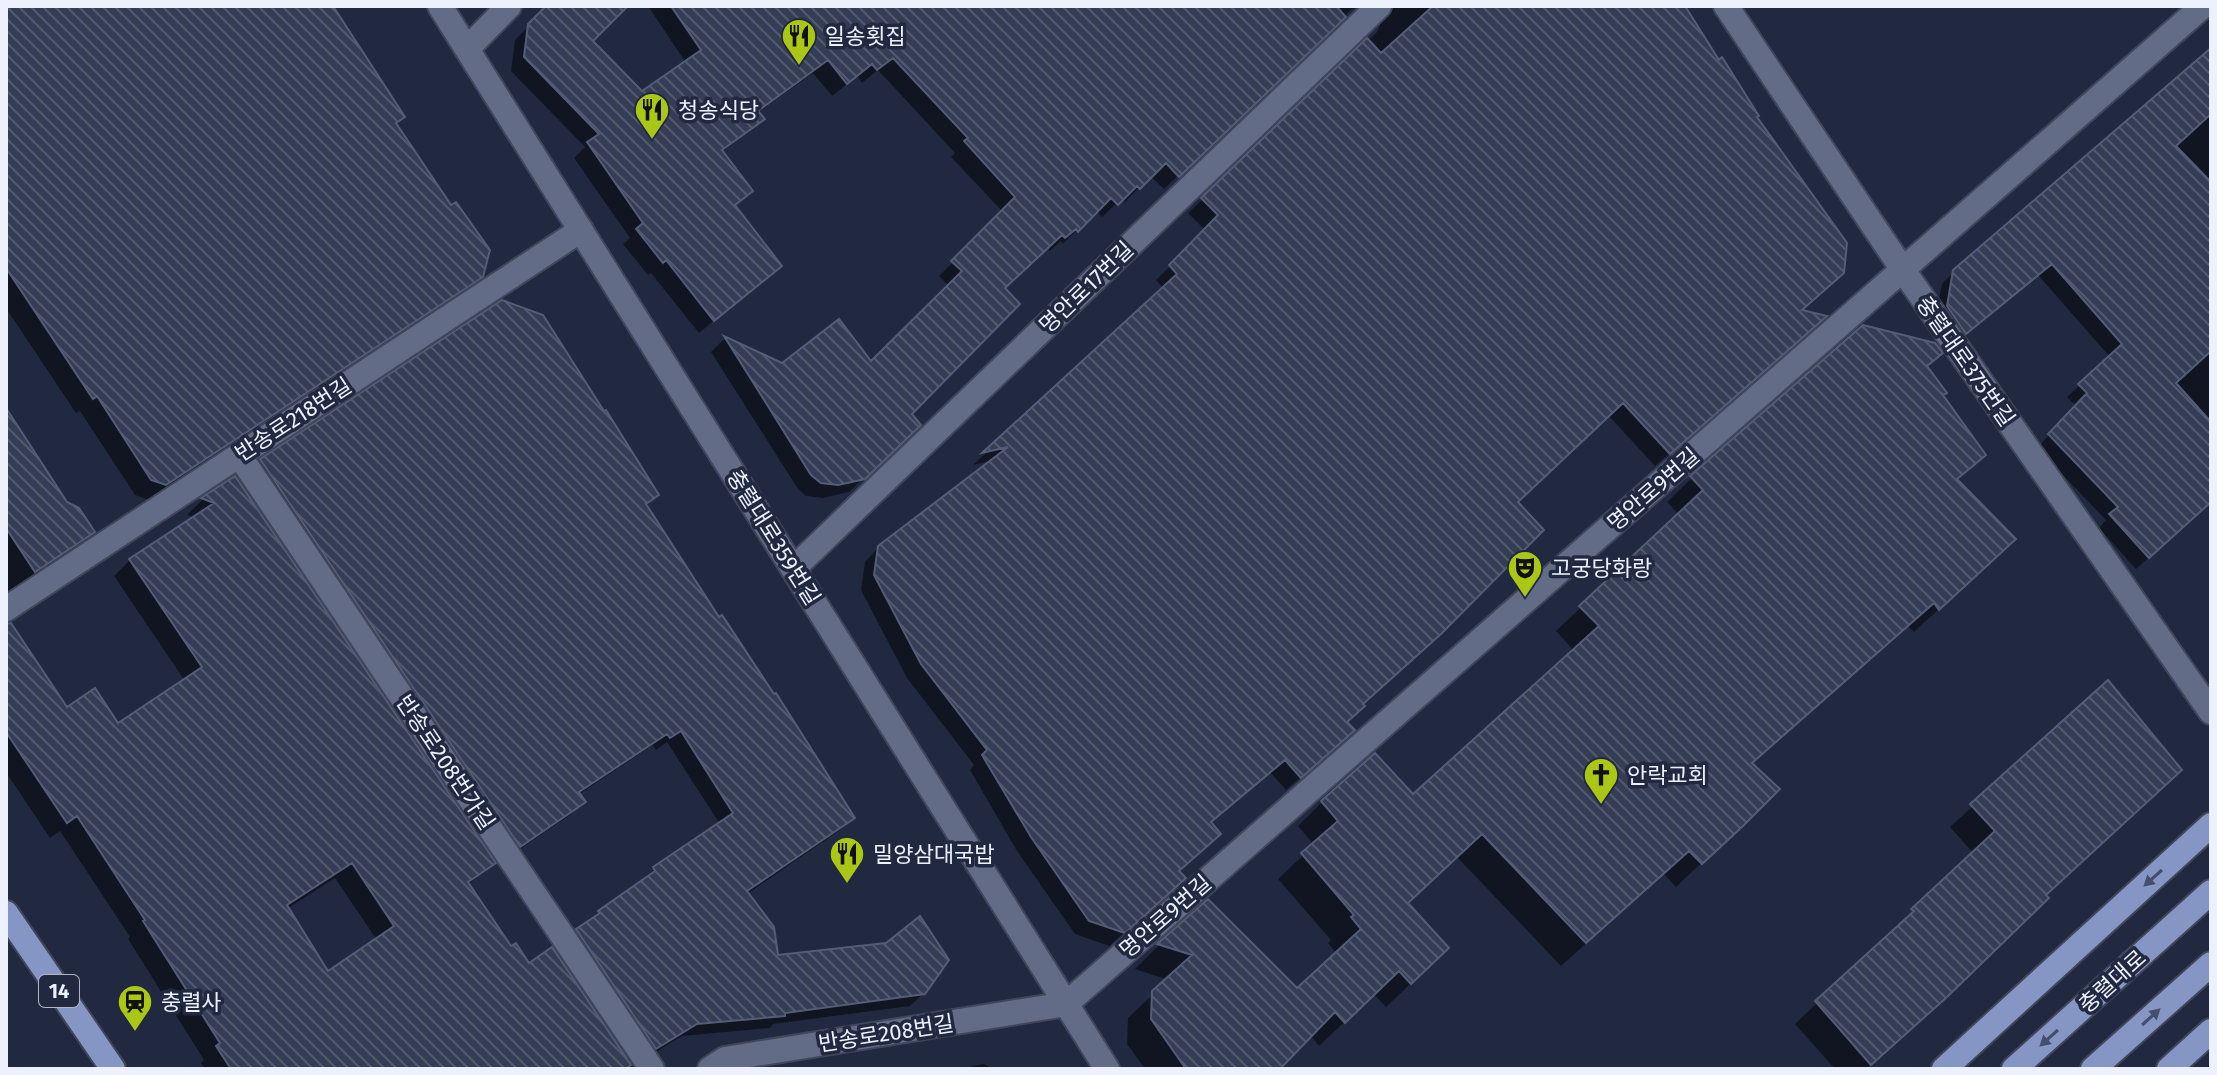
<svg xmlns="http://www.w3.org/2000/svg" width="2217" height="1075" font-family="'Fira Sans','Noto Sans KR',sans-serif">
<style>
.shadow{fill:#0007;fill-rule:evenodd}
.building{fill:url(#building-back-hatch);stroke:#545d77;stroke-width:2;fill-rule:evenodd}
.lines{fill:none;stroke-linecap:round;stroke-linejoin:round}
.minor-casing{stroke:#41475a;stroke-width:28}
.major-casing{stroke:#41475a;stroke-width:28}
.minor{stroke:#626c87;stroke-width:24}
.major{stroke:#8596c5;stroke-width:24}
.oneway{fill:#444f6f}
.labels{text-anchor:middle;stroke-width:7;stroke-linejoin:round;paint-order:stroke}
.shield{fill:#212940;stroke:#afb5c4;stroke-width:2}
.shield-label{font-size:20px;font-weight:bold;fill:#ecf1fd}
.poi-label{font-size:22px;fill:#ecf1fd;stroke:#212940;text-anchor:start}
.street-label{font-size:22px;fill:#ecf1fd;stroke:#212940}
</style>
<defs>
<pattern id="building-back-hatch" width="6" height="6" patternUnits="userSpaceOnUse" patternTransform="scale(2)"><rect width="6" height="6" fill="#343d55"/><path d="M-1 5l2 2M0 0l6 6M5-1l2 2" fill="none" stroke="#525a6e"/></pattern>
</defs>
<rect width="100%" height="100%" fill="#212940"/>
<!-- shadow -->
<path class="shadow" d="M6,6H330L403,117L395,125L481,276L464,293L149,500L135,495L80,411L76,413L6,308Z
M549,6H626L590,41L642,93L686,63L648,6H1362L1352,9L1164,189L1150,176L1125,202L1122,198L1102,217L1096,211L1063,244L1061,241L1050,251L1046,247L1003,288L909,414L918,425L849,492L823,498L806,496L798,489L711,352L724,339L782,366L871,364L949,286L939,276L1003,212L951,157L955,153L878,70L862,83L857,76L832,96L813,73L757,113L762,119L721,153L750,191L733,207L780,266L699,333L651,273L648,275L623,244L630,238L574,158L585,147L511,71L515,40Z
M1370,6H1684L1755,117L1800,311L1810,330L1655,466L1608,415L1515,502L1361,705L1345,722L1338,744L1286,790L1270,772L1209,823L1177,872L1170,892L1109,946L1075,934L1017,851L970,770L974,765L907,678L861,590L865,562L879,547L994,460L973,465L1164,289L1156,280L1206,231L1188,213L1377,32L1380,25L1377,10Z
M2211,50V501L2136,569L2099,528L2106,520L2037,448L2076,406L2067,397L2110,357L2038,275L1953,345L1935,320L1942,284L1955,271Z
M1940,353L1926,368L1941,396L1983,454L1956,481L1989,563L1914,632L1908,626L1750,765L1753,814L1676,887L1664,874L1561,966L1457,857L1406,904L1422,973L1386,1007L1374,994L1319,1046L1310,1035L1277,1069H1145L1127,1044L1128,1018L1168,980L1135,969L1159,945L1208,902L1297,991L1337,954L1328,943L1331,940L1278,879L1314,845L1298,826L1322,802L1412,797L1574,651L1556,631L1679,515L1667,502L1692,478Z
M6,410L66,504L93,532L77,548L6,595Z
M261,461L657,495L645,507L853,818L840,830L747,894L776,958L924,993L910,1006L773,1024L770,1028L682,1036L643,1060L565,944L599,912L642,883L654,869L720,824L667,742L656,750L653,745L578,795L583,802L570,815L507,858L249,474Z
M234,479L493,863L468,885L511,949L624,1069H205L201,1063L204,1060L128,939L130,937L60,831L50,838L6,772V625L66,709L117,726L185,681L114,576L130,560L195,518L187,515L202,500ZM335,878L377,940L327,973L287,909Z
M2108,683L2044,896L1923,1018L1866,1069H1835L1795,1024L1974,854L1950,827Z
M984,1064L993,1069H958Z"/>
<!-- building -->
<path class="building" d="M6,6H333L405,117L396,123L451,205L456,202L490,250L483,277L166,485L151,480L97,396L93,399L6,268Z
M546,6H628L593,41L642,91L701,50L671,6H1336L1346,17L1179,177L1166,163L1140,189L1137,186L1118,205L1111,198L1078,232L1076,229L1065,238L1062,235L1005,288L1020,304L912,414L921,425L865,479L838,485L821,483L811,475L724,336L782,363L839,319L871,361L962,271L951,261L1015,197L964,141L968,138L893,58L877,70L872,64L847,84L828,60L758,111L765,119L722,150L753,191L735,205L782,266L714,321L666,260L663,263L636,229L643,223L587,142L599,134L524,57L528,24Z
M1433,6H1685L1719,60L1722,57L1759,116L1757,117L1847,243L1844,273L1802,310L1827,316L1670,454L1623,403L1518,502L1544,530L1441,634L1363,704L1365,706L1347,722L1355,730L1301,778L1285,760L1211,822L1221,834L1179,871L1186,878L1125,933L1089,921L1031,837L982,755L987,750L921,664L874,575L878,546L1008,447L982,453L1177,274L1169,265L1218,215L1201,198L1367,38L1381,53Z
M2211,48V114L2176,146L2211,182V351L2176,383L2211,422V502L2149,558L2109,514L2118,507L2048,434L2087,393L2078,384L2122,344L2052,264L1966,334L1947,306L1953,270Z
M502,300L543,315L604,411L606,410L659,495L646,504L719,617L722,615L774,694L776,693L855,818L747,891L774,927L778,955L886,943L920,916L949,960L925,994L785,1013V1016L697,1024L656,1049L576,929L600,913L598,911L655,871L653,867L733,813L681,731L670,738L667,734L579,792L586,802L520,847L260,459Z
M1863,325L1935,343L1943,353L1927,366L1947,393L1943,395L1986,455L1957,479L2016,539L1939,610L1934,603L1752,763L1780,789L1743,826L1702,864L1689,851L1586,943L1482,834L1408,903L1449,948L1411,984L1399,971L1345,1023L1335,1012L1280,1069H1186L1151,1019L1152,991L1192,955L1157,944L1208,899L1297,988L1361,929L1351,917L1354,915L1301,853L1338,821L1321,801L1375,753L1413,794L1599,626L1579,606L1703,490L1690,476Z
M6,408L67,502L79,508L95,532L35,572L6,528Z
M235,476L496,863L468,882L511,946L516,943L529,963L552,947L631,1065L625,1069H231L216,1046L220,1043L143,921L145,920L77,816L67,823L6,732V624L11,623L67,707L95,688L118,723L202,667L129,559L214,503L201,498ZM352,863L394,926L328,971L287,905Z
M2108,680L2182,770L2046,895L2049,898L1947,997L1871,1065L1815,1001L1914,911L1911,909L1995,831L1970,804Z"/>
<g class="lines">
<defs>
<path id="minor" d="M440,6L1107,1069
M1726,6L1903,270L2211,712
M467,49L509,6
M239,455L652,1069
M793,569L1379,6
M6,609L581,230
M710,1069L725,1059L1066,1004L2203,6"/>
<path id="major" d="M6,913L113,1069
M1944,1069L2211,825
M2014,1069L2211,892
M2093,1069L2211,964
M2169,1069L2211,1031"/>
</defs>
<!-- minor casing -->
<use href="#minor" class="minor-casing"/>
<!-- major casing -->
<use href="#major" class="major-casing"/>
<!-- minor -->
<use href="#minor" class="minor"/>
<!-- major -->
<use href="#major" class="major"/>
</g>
<!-- one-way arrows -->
<defs><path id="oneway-solid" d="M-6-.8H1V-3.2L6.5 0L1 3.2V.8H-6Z" transform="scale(2)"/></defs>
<g class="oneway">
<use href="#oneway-solid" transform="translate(2153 878) rotate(138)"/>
<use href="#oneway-solid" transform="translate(2151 1017) rotate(-42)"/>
<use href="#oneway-solid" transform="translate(2049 1038) rotate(138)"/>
</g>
<!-- icons -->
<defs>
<symbol id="restaurant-pin" viewBox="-11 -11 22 30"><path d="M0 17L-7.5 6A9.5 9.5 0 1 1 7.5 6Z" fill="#abc716" stroke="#212940"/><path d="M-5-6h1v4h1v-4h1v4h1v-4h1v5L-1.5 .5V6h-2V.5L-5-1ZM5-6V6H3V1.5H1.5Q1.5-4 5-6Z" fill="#111"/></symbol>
<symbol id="theatre-pin" viewBox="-11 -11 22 30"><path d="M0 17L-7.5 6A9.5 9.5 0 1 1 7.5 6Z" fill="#abc716" stroke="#212940"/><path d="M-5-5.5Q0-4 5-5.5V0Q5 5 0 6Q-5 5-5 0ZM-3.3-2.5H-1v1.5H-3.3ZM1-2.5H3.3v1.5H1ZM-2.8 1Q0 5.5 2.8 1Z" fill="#111"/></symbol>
<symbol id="church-pin" viewBox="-11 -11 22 30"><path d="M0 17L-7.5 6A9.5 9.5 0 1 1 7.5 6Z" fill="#abc716" stroke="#212940"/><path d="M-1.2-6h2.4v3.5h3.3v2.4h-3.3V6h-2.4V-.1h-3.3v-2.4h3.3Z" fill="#111"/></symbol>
<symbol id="station-pin" viewBox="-11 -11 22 30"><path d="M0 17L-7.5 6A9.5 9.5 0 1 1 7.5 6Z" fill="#abc716" stroke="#212940"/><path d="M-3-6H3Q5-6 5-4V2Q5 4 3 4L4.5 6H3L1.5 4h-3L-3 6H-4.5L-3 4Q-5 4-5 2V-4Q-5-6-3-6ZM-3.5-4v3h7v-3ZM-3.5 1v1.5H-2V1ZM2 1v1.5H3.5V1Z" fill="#111"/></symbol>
</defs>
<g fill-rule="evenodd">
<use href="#restaurant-pin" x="779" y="16" width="40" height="54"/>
<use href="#restaurant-pin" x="632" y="90" width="40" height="54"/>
<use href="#theatre-pin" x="1505" y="548" width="40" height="54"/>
<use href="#church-pin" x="1581" y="755" width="40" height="54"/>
<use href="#restaurant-pin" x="827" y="834" width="40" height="54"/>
<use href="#station-pin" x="115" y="982" width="40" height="54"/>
</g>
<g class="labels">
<!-- shield labels -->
<rect class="shield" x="39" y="975" width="40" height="32" rx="6"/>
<g class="shield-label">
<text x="59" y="998">14</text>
</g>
<!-- poi labels -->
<g class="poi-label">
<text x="825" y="44">일송횟집</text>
<text x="678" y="118">청송식당</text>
<text x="1551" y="576">고궁당화랑</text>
<text x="1627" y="783">안락교회</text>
<text x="873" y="862">밀양삼대국밥</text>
<text x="161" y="1010">충렬사</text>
</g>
<!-- street labels -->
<g class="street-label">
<text transform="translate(1086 287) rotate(-44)" y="8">명안로17번길</text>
<text transform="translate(1966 361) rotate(55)" y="8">충렬대로375번길</text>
<text transform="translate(293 419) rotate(-33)" y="8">반송로218번길</text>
<text transform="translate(1653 489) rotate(-41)" y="8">명안로9번길</text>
<text transform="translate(774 537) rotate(58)" y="8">충렬대로359번길</text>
<text transform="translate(446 762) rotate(56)" y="8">반송로208번가길</text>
<text transform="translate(1165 916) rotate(-41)" y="8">명안로9번길</text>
<text transform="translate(2112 981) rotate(-42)" y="8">충렬대로</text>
<text transform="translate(886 1033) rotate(-9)" y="8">반송로208번길</text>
</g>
</g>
<!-- border -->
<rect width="2217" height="1075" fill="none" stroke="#ecf1fd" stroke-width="16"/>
</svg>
